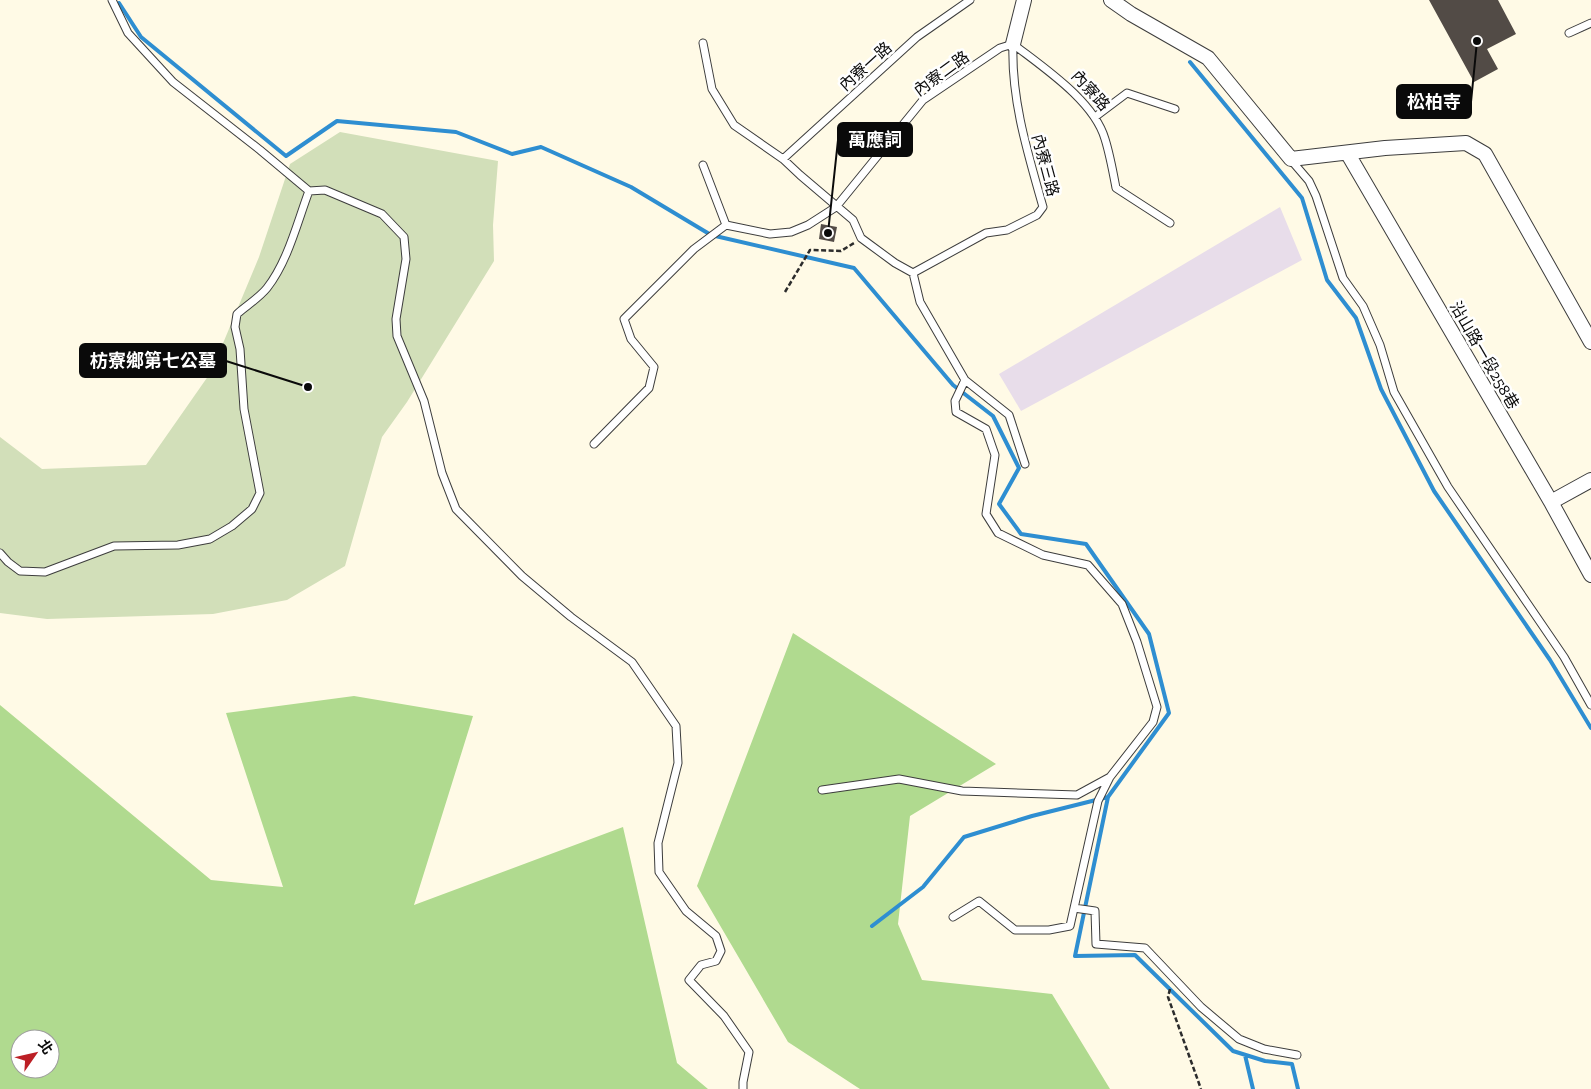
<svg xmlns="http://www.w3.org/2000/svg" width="1591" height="1089" font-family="'Zilla Slab','Noto Sans TC',serif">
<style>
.industrial{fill:#e8ddea}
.forest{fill:#b0da8f;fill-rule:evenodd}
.cemetery{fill:#d2dfb9}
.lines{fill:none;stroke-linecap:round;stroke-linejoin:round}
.stream{stroke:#2e8ed1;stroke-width:4}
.building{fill:#524b46}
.lane-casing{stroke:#3d3d3d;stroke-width:9}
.street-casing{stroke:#3d3d3d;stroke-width:16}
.path{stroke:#2c2c2c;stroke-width:2.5;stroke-dasharray:5 2.5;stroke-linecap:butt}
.lane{stroke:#fff;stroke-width:7}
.street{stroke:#fff;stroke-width:14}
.labels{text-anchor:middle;stroke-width:5;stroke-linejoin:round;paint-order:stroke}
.street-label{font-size:16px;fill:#0a0a0a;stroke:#fff}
.leader{fill:none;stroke:#0a0a0a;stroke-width:2}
.callout-dot{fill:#0a0a0a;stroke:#fff;stroke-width:2}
.callout{fill:#0a0a0a;stroke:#0a0a0a;stroke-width:2}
.callout-label{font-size:18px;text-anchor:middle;font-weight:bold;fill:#fff}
</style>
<rect width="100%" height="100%" fill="#fffae6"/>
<!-- industrial -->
<path class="industrial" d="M1280,207L1302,260L1021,411L999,374Z"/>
<!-- forest -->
<path class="forest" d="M793,633L996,764L910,816L898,924L922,980L1052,994L1110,1089H860L788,1042L697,886Z
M354,696L473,716L414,905L623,827L677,1063L708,1089H0V705L211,880L283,887L226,713ZM20,1039H50V1069H20Z"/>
<!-- cemetery -->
<path class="cemetery" d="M340,132L498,161L493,225L494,261L407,402L382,437L345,566L287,600L213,614L47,619L0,613V437L42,469L146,465L211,372L259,257L290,164Z"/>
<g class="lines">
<!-- stream -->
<path class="stream" d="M119,3L141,37L286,156L337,121L456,132L512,154L541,147L631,187L711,235L854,268L953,385L993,416L1019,468L999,504L1021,534L1086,544L1149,634L1169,713L1108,797L1075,956L1135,955L1233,1051L1265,1061L1292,1064L1298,1089
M1190,62L1302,198L1327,280L1356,318L1381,389L1434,491L1550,660L1591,728
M872,926L923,887L964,837L1032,816L1108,797
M1245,1055L1253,1089"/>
</g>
<!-- building -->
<path class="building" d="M1429,0H1498L1516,34L1487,49L1498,69L1474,82Z
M821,224L837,227L834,242L819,239Z"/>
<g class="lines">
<defs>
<path id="lane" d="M112,0L128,33L173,82L260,150L309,191
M1569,33L1591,23
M703,43L712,89L734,125L783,159L800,175L853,220L861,238L895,263L913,273L920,302L965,380L1009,415L1025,464
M1013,44C1044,68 1094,101 1105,139C1110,155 1113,172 1116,188L1170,223
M1095,117L1127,93L1175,109
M783,159L917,37L970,0
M1291,160L1309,181L1316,196L1343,278L1363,306L1380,345L1394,392L1448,487L1564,657L1591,705
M726,225L770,234L791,232L808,225L836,207L923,100L1000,48L1013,44
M913,273L986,233L1007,230L1037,215L1043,207C1028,154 1011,100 1013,44
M594,444L649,388L654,367L631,339L624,319L694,249L726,225L703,165
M0,553L8,562L20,571L45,572L114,546L178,545L210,539L232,526L252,509L260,493L244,409L240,349L235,327L237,314C246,306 259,298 267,288C288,261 297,223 309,191L325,190L382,214L404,237L406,259L396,319L397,336L424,401L442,473L456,509L522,576L571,617L632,662L676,726L678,763L658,843L659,872L686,911L716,936L721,951L716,961L701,965L689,980L724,1016L749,1052L743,1082V1089
M822,790L899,779L962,791L1077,795L1110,777
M1074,908L1095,911L1096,944L1145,948L1201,1007L1239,1039L1264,1049L1297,1055
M953,917L979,901L1015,930H1049L1070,926L1098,801L1110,777L1153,722L1157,707L1137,642L1122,604L1088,565L1043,555L998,533L986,514L995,455L986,429L956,412L955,401L965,380"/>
<path id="street" d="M1111,0L1131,14L1208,58L1291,159L1385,148L1466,143L1485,154L1591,342
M1013,44L1024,0
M1348,154L1551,502L1591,575
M1551,502L1591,480"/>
</defs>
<!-- lane casing -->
<use href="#lane" class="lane-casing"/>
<!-- street casing -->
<use href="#street" class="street-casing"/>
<!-- path -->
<path class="path" d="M785,292L810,250L841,251L854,243
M1170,989L1168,997L1201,1089"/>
<!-- lane -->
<use href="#lane" class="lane"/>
<!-- street -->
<use href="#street" class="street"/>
</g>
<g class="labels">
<!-- street labels -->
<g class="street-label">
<text transform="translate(865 66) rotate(-42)" y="6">內寮一路</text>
<text transform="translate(941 73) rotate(-36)" y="6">內寮二路</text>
<text transform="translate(1091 90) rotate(48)" y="6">內寮路</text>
<text transform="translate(1046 165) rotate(75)" y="6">內寮三路</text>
<text transform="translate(1485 355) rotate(60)" y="6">沿山路一段258巷</text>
</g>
</g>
<!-- callouts -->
<path class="leader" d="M1477 41L1471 102M828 233L838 140M308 387L226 361"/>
<g class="callout-dot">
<circle cx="1477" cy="41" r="5"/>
<circle cx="828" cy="233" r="5"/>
<circle cx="308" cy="387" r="5"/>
</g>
<g class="callout">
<rect x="1397" y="85" width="74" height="33" rx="5"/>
<rect x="838" y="123" width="74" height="33" rx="5"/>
<rect x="80" y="344" width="146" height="33" rx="5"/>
</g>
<g class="callout-label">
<text x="1434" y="108">松柏寺</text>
<text x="875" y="146">萬應詞</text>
<text x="153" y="367">枋寮鄉第七公墓</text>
</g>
<!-- north arrow -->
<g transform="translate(35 1054) rotate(56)"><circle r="24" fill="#ffffff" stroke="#9d9d9d"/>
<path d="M0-4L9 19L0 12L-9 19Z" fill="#bc1f25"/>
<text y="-8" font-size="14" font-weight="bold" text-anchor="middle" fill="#0a0a0a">北</text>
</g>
</svg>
